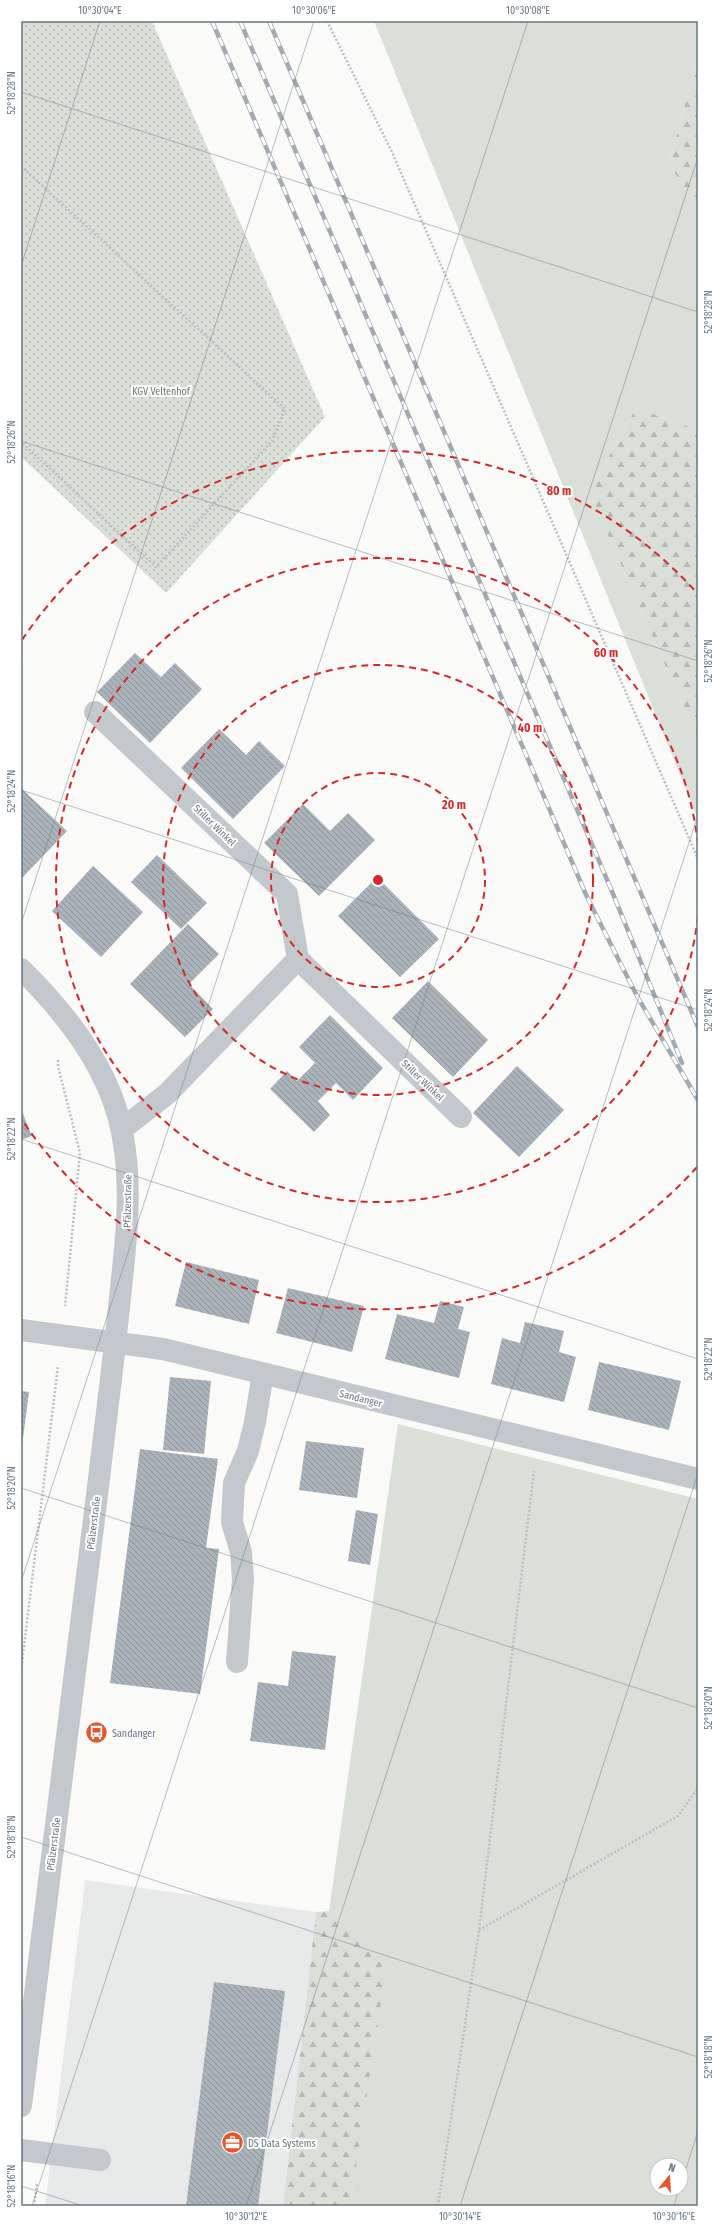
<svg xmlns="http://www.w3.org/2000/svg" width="719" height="2227" font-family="'Fira Sans Condensed',sans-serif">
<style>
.built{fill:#e8e9e9}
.grass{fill:#dadfd7;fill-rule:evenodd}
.forest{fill:url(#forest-firs)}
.garden{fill:url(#garden-dots)}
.building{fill:url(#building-back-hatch)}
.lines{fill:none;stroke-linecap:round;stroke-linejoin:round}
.path{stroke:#bbbfc2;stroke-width:2.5;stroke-dasharray:2 2;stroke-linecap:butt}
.minor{stroke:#c3c8cc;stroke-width:22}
.rail-casing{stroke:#a2aab0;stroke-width:4.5}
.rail{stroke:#fff;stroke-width:3;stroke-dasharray:9;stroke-linecap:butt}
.ticks{fill:none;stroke:#657683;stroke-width:1;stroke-opacity:0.45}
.ring{fill:none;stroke:#d62828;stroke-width:2;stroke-dasharray:7 5}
.labels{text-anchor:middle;stroke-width:4;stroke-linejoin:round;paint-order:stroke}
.park-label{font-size:10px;fill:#687a64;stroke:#fff}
.street-label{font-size:10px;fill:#657683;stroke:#fff}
.poi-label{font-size:10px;fill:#657683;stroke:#fff;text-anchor:start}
.centre{fill:#d62828;stroke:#fff;stroke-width:2}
.ring-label{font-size:12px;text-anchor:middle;font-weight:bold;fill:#d62828;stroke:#fff;stroke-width:4;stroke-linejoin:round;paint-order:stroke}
.neatline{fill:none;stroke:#657683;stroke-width:1.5}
.ticks-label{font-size:10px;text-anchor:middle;fill:#657683}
</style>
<defs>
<pattern id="forest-firs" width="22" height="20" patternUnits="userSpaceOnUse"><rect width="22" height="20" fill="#dadfd7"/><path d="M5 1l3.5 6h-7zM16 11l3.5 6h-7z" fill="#b4b9b4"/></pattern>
<pattern id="garden-dots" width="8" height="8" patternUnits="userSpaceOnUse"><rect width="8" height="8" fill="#dadfd7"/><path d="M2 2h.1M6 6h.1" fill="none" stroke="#b4b9b4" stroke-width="1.8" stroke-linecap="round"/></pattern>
<pattern id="building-back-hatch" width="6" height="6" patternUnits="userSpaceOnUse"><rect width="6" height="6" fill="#aab3b9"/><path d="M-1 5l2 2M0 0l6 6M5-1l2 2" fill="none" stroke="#8e969c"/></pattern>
</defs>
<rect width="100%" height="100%" fill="#fafaf8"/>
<!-- built -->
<path class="built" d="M85,1880L316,1912L283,2206H45Z"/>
<!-- grass -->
<path class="grass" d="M374,21H698V54L669,165L698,206V430L636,408L589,492L698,740V819Z
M398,1424L698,1499V2206H350L387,1956L329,1911ZM657,2165H681V2189H657Z"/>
<!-- forest -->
<path class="forest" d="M698,54V206L669,165Z
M636,408L698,430V740L589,492Z
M329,1911L388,1956L350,2206H283L316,1912Z"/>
<!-- garden -->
<path class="garden" d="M21,21H152L325,417L166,593L21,457Z"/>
<!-- building -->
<path class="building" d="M135,653L161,677L175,663L202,689L150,743L97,692Z
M219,729L246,755L259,741L285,766L233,819L181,768Z
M21,788L67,831L21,879Z
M303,804L330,831L348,813L375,840L319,896L264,843Z
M157,855L207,903L181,929L131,882Z
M93,866L143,912L101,957L52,911Z
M377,877L439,939L400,977L338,916Z
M188,924L219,954L189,984L213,1009L185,1037L130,984Z
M428,981L488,1040L453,1077L392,1018Z
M330,1015L383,1068L353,1100L336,1083L318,1101L330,1115L314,1132L270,1089L287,1071L297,1081L315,1063L299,1047Z
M517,1066L564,1110L519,1157L473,1113Z
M21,1109L32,1136L21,1140Z
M186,1262L259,1280L249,1324L175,1306Z
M288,1288L364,1306L352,1352L276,1333Z
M440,1301L464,1307L458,1329L470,1332L459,1378L385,1359L397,1314L434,1323Z
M525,1322L564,1331L559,1352L576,1357L564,1402L491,1384L502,1338L520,1343Z
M599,1362L681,1381L669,1430L588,1410Z
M170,1377L211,1381L204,1454L163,1450Z
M21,1391L29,1392L22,1446H21Z
M306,1441L364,1448L357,1498L299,1490Z
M140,1449L218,1459L206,1548L219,1549L200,1694L110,1683Z
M356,1510L378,1514L370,1565L348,1561Z
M292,1651L336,1656L325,1750L250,1741L258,1682L288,1686Z
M214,1982L285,1991L258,2206H186Z"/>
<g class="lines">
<!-- path -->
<path class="path" d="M327,21L392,152L698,859
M21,166L285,409L272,441L156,567L21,442
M58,1060V1066L80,1153L65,1306
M21,1671L58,1366
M479,1930L678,1816L698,1788
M34,2206L37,2183
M438,2206L479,1930L534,1471"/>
<!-- minor -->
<path class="minor" d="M95,712L287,894L298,959
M21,969C66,1013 110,1069 122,1132C133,1187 126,1242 120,1297C114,1358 106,1418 99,1479C73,1688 47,1897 21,2106
M122,1129L167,1094L298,959L461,1117
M21,1330L163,1349L698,1479
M237,1662L243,1579L241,1552L232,1522L234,1483L248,1451L255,1422L263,1373
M21,2150L100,2160"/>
<defs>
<path id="rail" d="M212,21L587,897L637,996L698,1100
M240,21L611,889L682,1063
M269,21L698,1027"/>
</defs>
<!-- rail casing -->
<use href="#rail" class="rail-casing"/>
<!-- rail -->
<use href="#rail" class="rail"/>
</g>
<!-- ticks -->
<path class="ticks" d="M21,92L698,312M21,266L100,21M21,441L698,661M21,790L698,1010M21,924L314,21M21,1139L698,1359M21,1488L698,1708M21,1582L528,21M21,1837L698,2057M681,2184L698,2131M21,2186L83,2206M32,2206L698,157M246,2206L698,815M460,2206L698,1473M674,2206L679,2189"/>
<!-- distance rings -->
<g class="ring">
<circle cx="378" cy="880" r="107"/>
<circle cx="378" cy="880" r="215"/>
<path d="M698 916A322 322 0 1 1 698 844"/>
<path d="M697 1167A429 429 0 0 1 22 1120M22 640A429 429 0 0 1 697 593"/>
</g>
<!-- icons -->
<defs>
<symbol id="bus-disc" viewBox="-11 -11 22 22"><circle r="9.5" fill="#e4572e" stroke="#fff"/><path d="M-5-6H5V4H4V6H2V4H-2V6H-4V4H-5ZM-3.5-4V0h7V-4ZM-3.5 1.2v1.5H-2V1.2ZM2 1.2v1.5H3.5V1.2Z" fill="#fff"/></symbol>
<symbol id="office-disc" viewBox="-11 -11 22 22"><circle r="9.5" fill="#e4572e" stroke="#fff"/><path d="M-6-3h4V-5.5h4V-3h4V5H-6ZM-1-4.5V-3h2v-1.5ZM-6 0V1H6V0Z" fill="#fff"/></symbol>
</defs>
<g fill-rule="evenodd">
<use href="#bus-disc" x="84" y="1720" width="25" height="25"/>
<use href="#office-disc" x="220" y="2130" width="25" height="25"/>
</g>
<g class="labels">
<!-- park labels -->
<g class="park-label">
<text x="161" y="395">KGV Veltenhof</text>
</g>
<!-- street labels -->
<g class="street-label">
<text transform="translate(215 825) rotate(44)" y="4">Stiller Winkel</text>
<text transform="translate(423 1080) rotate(44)" y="4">Stiller Winkel</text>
<text transform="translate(127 1201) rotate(-89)" y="4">Pfälzerstraße</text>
<text transform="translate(361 1398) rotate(14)" y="4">Sandanger</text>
<text transform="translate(93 1523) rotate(-83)" y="4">Pfälzerstraße</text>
<text transform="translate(53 1844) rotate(-83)" y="4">Pfälzerstraße</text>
</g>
<!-- poi labels -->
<g class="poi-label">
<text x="112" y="1737">Sandanger</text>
<text x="248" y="2147">DS Data Systems</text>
</g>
</g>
<circle cx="378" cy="880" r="6" class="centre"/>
<g class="ring-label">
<text x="559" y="495">80 m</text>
<text x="606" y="657">60 m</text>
<text x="530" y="732">40 m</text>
<text x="454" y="809">20 m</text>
</g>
<!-- border -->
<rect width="719" height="2227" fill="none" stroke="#ffffff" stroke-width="44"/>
<!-- north arrow -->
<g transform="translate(669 2177) rotate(18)"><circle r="19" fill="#ffffff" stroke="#c1c8cd"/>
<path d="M0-3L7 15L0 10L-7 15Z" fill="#e4572e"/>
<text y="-6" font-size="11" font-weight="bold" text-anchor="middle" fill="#657683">N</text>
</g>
<rect x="22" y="22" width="675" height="2183" class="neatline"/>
<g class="ticks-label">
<text x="100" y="14">10°30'04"E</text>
<text x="314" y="14">10°30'06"E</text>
<text x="528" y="14">10°30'08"E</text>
<text transform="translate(11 93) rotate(-90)" y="4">52°18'28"N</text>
<text transform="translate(708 312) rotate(-90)" y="4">52°18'28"N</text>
<text transform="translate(11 442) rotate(-90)" y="4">52°18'26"N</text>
<text transform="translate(708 661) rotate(-90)" y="4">52°18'26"N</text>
<text transform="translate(11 791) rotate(-90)" y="4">52°18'24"N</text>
<text transform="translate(708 1010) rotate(-90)" y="4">52°18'24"N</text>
<text transform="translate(11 1139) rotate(-90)" y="4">52°18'22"N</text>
<text transform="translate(708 1359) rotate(-90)" y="4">52°18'22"N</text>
<text transform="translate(11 1488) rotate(-90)" y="4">52°18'20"N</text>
<text transform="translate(708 1708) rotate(-90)" y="4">52°18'20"N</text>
<text transform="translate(11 1837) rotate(-90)" y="4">52°18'18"N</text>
<text transform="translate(708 2057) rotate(-90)" y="4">52°18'18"N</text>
<text transform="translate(11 2186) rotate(-90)" y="4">52°18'16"N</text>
<text x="246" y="2220">10°30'12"E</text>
<text x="460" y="2220">10°30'14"E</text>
<text x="674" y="2220">10°30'16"E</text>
</g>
</svg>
